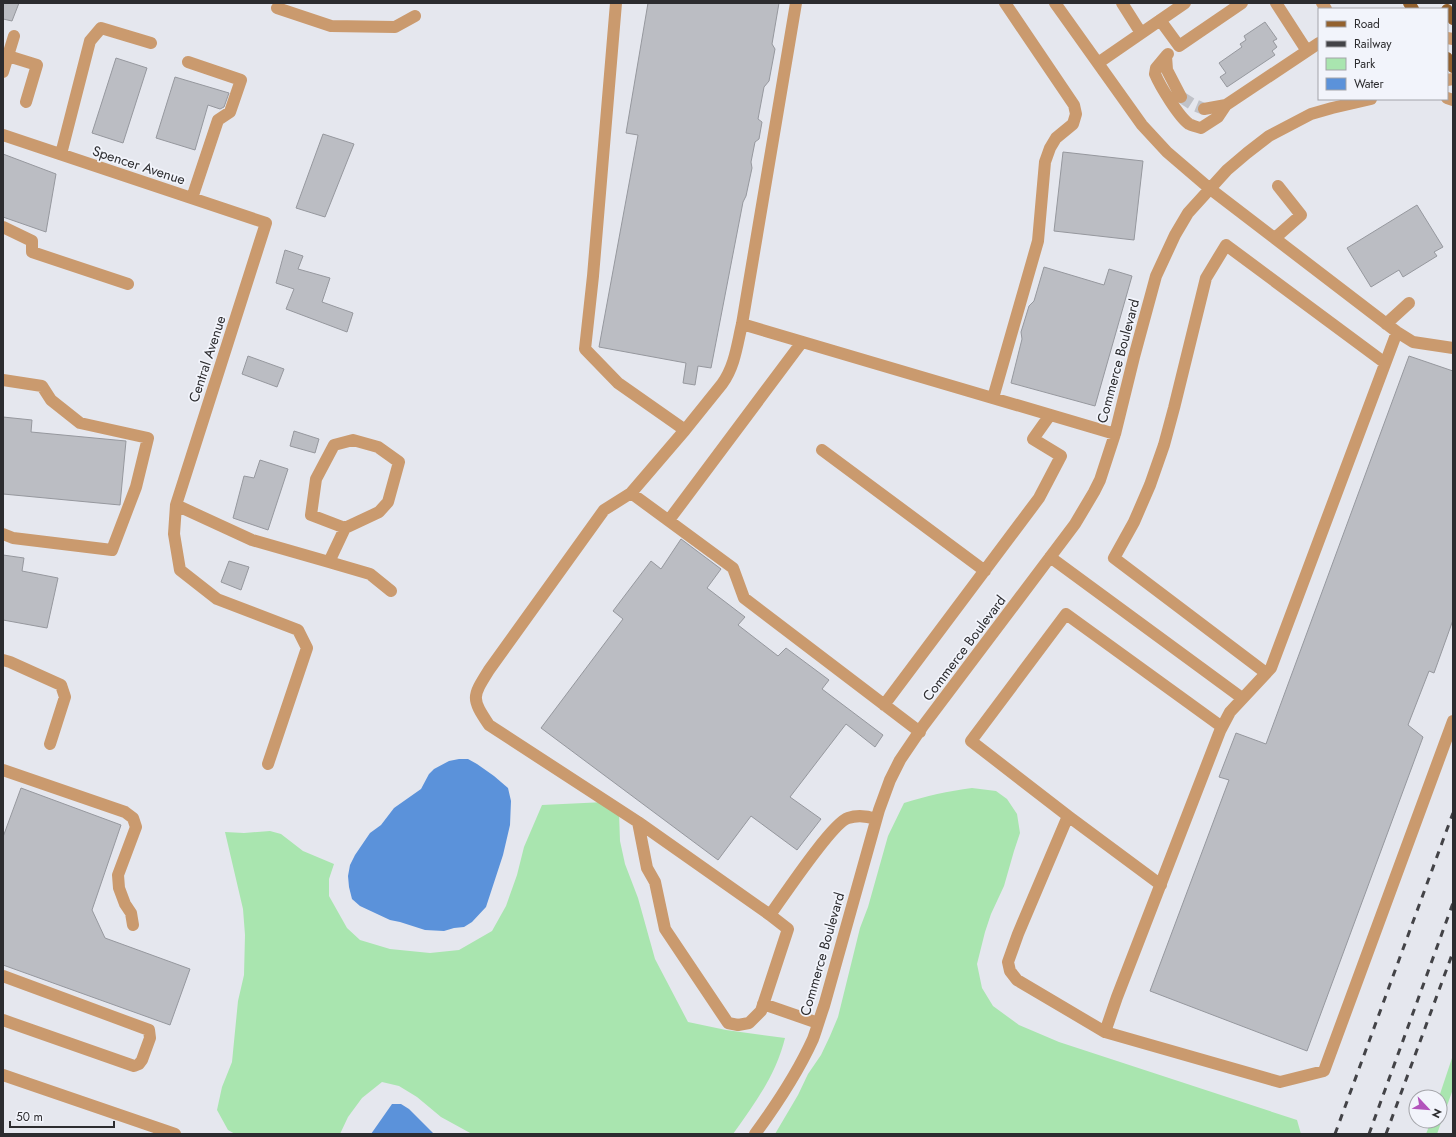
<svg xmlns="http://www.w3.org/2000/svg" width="1456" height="1137" font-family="Jost,sans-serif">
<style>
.green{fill:#a9e5af}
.water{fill:#5b92da}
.building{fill:#bbbdc3;stroke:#96989e}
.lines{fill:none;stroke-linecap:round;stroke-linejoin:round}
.minor-tunnel{stroke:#c0c2c8;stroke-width:12;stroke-dasharray:12 6;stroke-linecap:butt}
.minor{stroke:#ca9a6e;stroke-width:12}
.major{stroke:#93612e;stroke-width:12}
.rail{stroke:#434347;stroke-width:3;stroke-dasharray:7 7;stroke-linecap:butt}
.labels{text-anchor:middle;stroke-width:3.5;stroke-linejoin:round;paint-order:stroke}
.street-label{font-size:14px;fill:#2c2c2f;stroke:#f2f4fb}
</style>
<rect width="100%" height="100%" fill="#e5e7ee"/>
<!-- green -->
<path class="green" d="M972,788L996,791L1007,799L1017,814L1020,833L1014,851L1004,886L991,914L985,932L977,964L982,988L993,1006L1019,1025L1059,1042L1297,1120L1301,1134H775L798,1095L808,1074L821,1055L830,1036L838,1017L860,928L868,907L888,836L904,803C926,796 948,791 972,788Z
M605,802L619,813L620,841L625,864L638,898L655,959L688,1022L726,1030L785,1038C776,1075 755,1103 733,1134H472L441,1117L417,1097L399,1086L382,1082L362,1098L348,1117L340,1134H235L228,1130L217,1110L222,1087L232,1062L238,1001L244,975L245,935L243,909L225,832L244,833L270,831L281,834L303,851L334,864L329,879V896L347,928L360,940L390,949L430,953L459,950L492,931L506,906L517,875L524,847L542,805Z
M1453,1055V1089L1437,1134H1426L1431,1121H1440V1097H1439Z"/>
<!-- water -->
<path class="water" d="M459,759H468L477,764L494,776L508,788L511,801L510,825L503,855L486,907L472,922L464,927L454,928L444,931L425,930L400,922L390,920L360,906L352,899L349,887L348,876L350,865L355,855L370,833L381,825L394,808L421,789L429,774L434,769L449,761Z
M392,1104H401L409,1109L434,1134H371Z"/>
<!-- building -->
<path class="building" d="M3,3H19L12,21L3,19Z
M648,3H779L772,44L775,49L769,81L764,87L758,119L762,122L759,139L755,142L751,162L752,168L746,196L743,202L711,368L698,366L695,385L683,383L686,363L599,347L638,135L626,133Z
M1265,22L1277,39L1273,41L1277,47L1272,51L1275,55L1227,87L1220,77L1226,73L1219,63L1242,47L1240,44L1246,40L1244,36Z
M116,58L147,68L123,143L92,133Z
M175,77L229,93L224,107L220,109L208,105L195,150L156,138Z
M323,134L354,144L325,217L296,208Z
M1063,152L1143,161L1134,240L1054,231Z
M3,154L56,174L46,232L3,217Z
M1417,205L1443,247L1434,252L1437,256L1403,277L1399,270L1371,287L1347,248Z
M285,250L303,256L298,269L330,278L322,302L353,313L347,332L286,309L294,289L276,283Z
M1044,267L1104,285L1109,269L1132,276L1095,406L1011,383L1022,339L1021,332L1029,306L1034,301Z
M248,356L284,369L277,387L242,374Z
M1409,356L1453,371V620L1434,673L1429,671L1408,725L1423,737L1307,1051L1150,991L1229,780L1219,777L1236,733L1266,744Z
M3,417L32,420L31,432L126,441L120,505L3,494Z
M294,431L319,439L315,453L290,446Z
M260,460L288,469L268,530L233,518L244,476L254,478Z
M681,539L721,569L707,588L745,617L738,625L778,656L786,648L829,680L822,689L883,735L875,747L846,724L790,797L821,819L797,850L751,816L718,860L541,728L623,619L613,611L651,561L661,569Z
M3,555L24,558L22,571L58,578L47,628L3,620Z
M229,561L249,567L241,590L221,582Z
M21,788L121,825L92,910L105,938L190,969L170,1025L3,965V837Z"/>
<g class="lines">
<!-- minor-tunnel -->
<path class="minor-tunnel" d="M1181,97L1192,104L1204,109"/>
<!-- minor -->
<path class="minor" d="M616,3L593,276L585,349L618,383L685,430L631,493L604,510L489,670C472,697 471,698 489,725L638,822L770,915C783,897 832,823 848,818C857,815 867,816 876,819
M1055,3L1142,125L1167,152L1209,188L1397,332L1413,342L1453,348
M1122,3L1141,33
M1276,3L1307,51
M1322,3L1326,9
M277,8L331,26L395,27L415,16
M1160,20L1179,46L1242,3
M1447,38L1453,39
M1168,54L1166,56L1167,70L1181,97
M8,56L37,65L26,102
M1166,56L1156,68L1155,74C1160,86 1179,117 1189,124C1193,126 1197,127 1201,128L1218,117L1226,105
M188,62L241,80L230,112L218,120L192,198
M1098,63L1185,3
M3,72L14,36
M1447,80L1453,79
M1447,98L1453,100
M1204,109L1226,105L1319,43
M3,135L266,223L176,505L174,534L180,570L217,599L298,630L307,648L268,764
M61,154L90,41L101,28L151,43
M3,227L32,241V252L128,284
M1275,238L1301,215L1278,186
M742,324L1115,434
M1386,324L1409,303
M1397,332L1271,668L1230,712L1220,731L1117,997L1105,1032L1280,1082L1324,1071L1453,721
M3,380L42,386L51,400L80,423L148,438L136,487L112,550L13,538L3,534
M993,398L1038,241L1045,162L1050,148L1056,138L1073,124L1076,114L1074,105L1005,3
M685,430L722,384C735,366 737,345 742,324L796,3
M822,450L985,571
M631,493L733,568L744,598L920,732
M176,505L252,540L329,562L345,528L379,512L388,502L399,462L378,447L353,440L334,445L316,479L311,515L345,528
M669,520L802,342
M1050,557L1242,698
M329,562L370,574L391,591
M3,660L10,662L61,685L65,697L50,744
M1266,673L1114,558L1134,522L1150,485L1164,445L1174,408L1206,278L1226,245L1385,363
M884,705L1039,498L1061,456L1033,439L1050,415
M3,770L125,812L133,818L136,827L118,875L119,888L125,904L131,913L133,925
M1068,816L1161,885
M638,822L647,868L655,882L665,929L728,1023L738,1025L749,1023L761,1011L788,929L770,915
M3,976L149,1030L150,1038L142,1060L139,1064L134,1066L3,1020
M763,1004L818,1023
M1105,1032L1017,980L1010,971L1008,962L1018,934L1068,816L971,741L1066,614L1222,727
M3,1075L175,1134
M755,1134C777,1104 798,1072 813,1039C817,1028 820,1017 824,1006L879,810L890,780L900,760L923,726L1075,524L1094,492L1100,480L1115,434L1134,357L1156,276L1175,235L1188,213L1227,170L1247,153L1269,136L1311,114L1332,108L1371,99"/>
<!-- major -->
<path class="major" d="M1409,3L1413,9
M1447,10L1453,19
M1447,58L1453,67"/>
<!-- rail -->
<path class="rail" d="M1335,1134L1453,813
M1369,1134L1453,903
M1386,1134L1453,952"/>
</g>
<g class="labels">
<!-- street labels -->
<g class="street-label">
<text transform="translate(139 165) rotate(18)" y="5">Spencer Avenue</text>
<text transform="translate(207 359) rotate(-72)" y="5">Central Avenue</text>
<text transform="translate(1118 361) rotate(-75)" y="5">Commerce Boulevard</text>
<text transform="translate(964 648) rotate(-53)" y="5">Commerce Boulevard</text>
<text transform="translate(822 954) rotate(-74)" y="5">Commerce Boulevard</text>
</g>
</g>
<!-- border -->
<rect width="1456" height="1137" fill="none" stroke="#2c2c2f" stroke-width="8"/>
<!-- legend -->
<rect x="1318" y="8" width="130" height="92" fill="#f2f4fb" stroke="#a3a4a9"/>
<rect x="1326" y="21" width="20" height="6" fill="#93612e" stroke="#a3a4a9"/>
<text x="1354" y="28" font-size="12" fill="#2c2c2f">Road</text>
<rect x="1326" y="41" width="20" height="6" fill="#434347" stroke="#a3a4a9"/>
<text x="1354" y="48" font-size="12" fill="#2c2c2f">Railway</text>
<rect x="1326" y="58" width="20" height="12" fill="#a9e5af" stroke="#a3a4a9"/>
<text x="1354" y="68" font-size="12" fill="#2c2c2f">Park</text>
<rect x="1326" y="78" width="20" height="12" fill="#5b92da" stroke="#a3a4a9"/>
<text x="1354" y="88" font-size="12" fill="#2c2c2f">Water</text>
<!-- north arrow -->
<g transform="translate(1428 1109) rotate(116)"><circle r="19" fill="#f2f4fb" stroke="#a3a4a9"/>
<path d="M0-3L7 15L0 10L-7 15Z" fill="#b253bb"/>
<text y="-6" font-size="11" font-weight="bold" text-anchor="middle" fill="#2c2c2f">N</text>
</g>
<!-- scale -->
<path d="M10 1121v6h104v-6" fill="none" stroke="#2c2c2f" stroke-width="2"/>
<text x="16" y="1121" font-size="12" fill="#2c2c2f" stroke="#f2f4fb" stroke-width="3" paint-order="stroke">50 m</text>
</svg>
